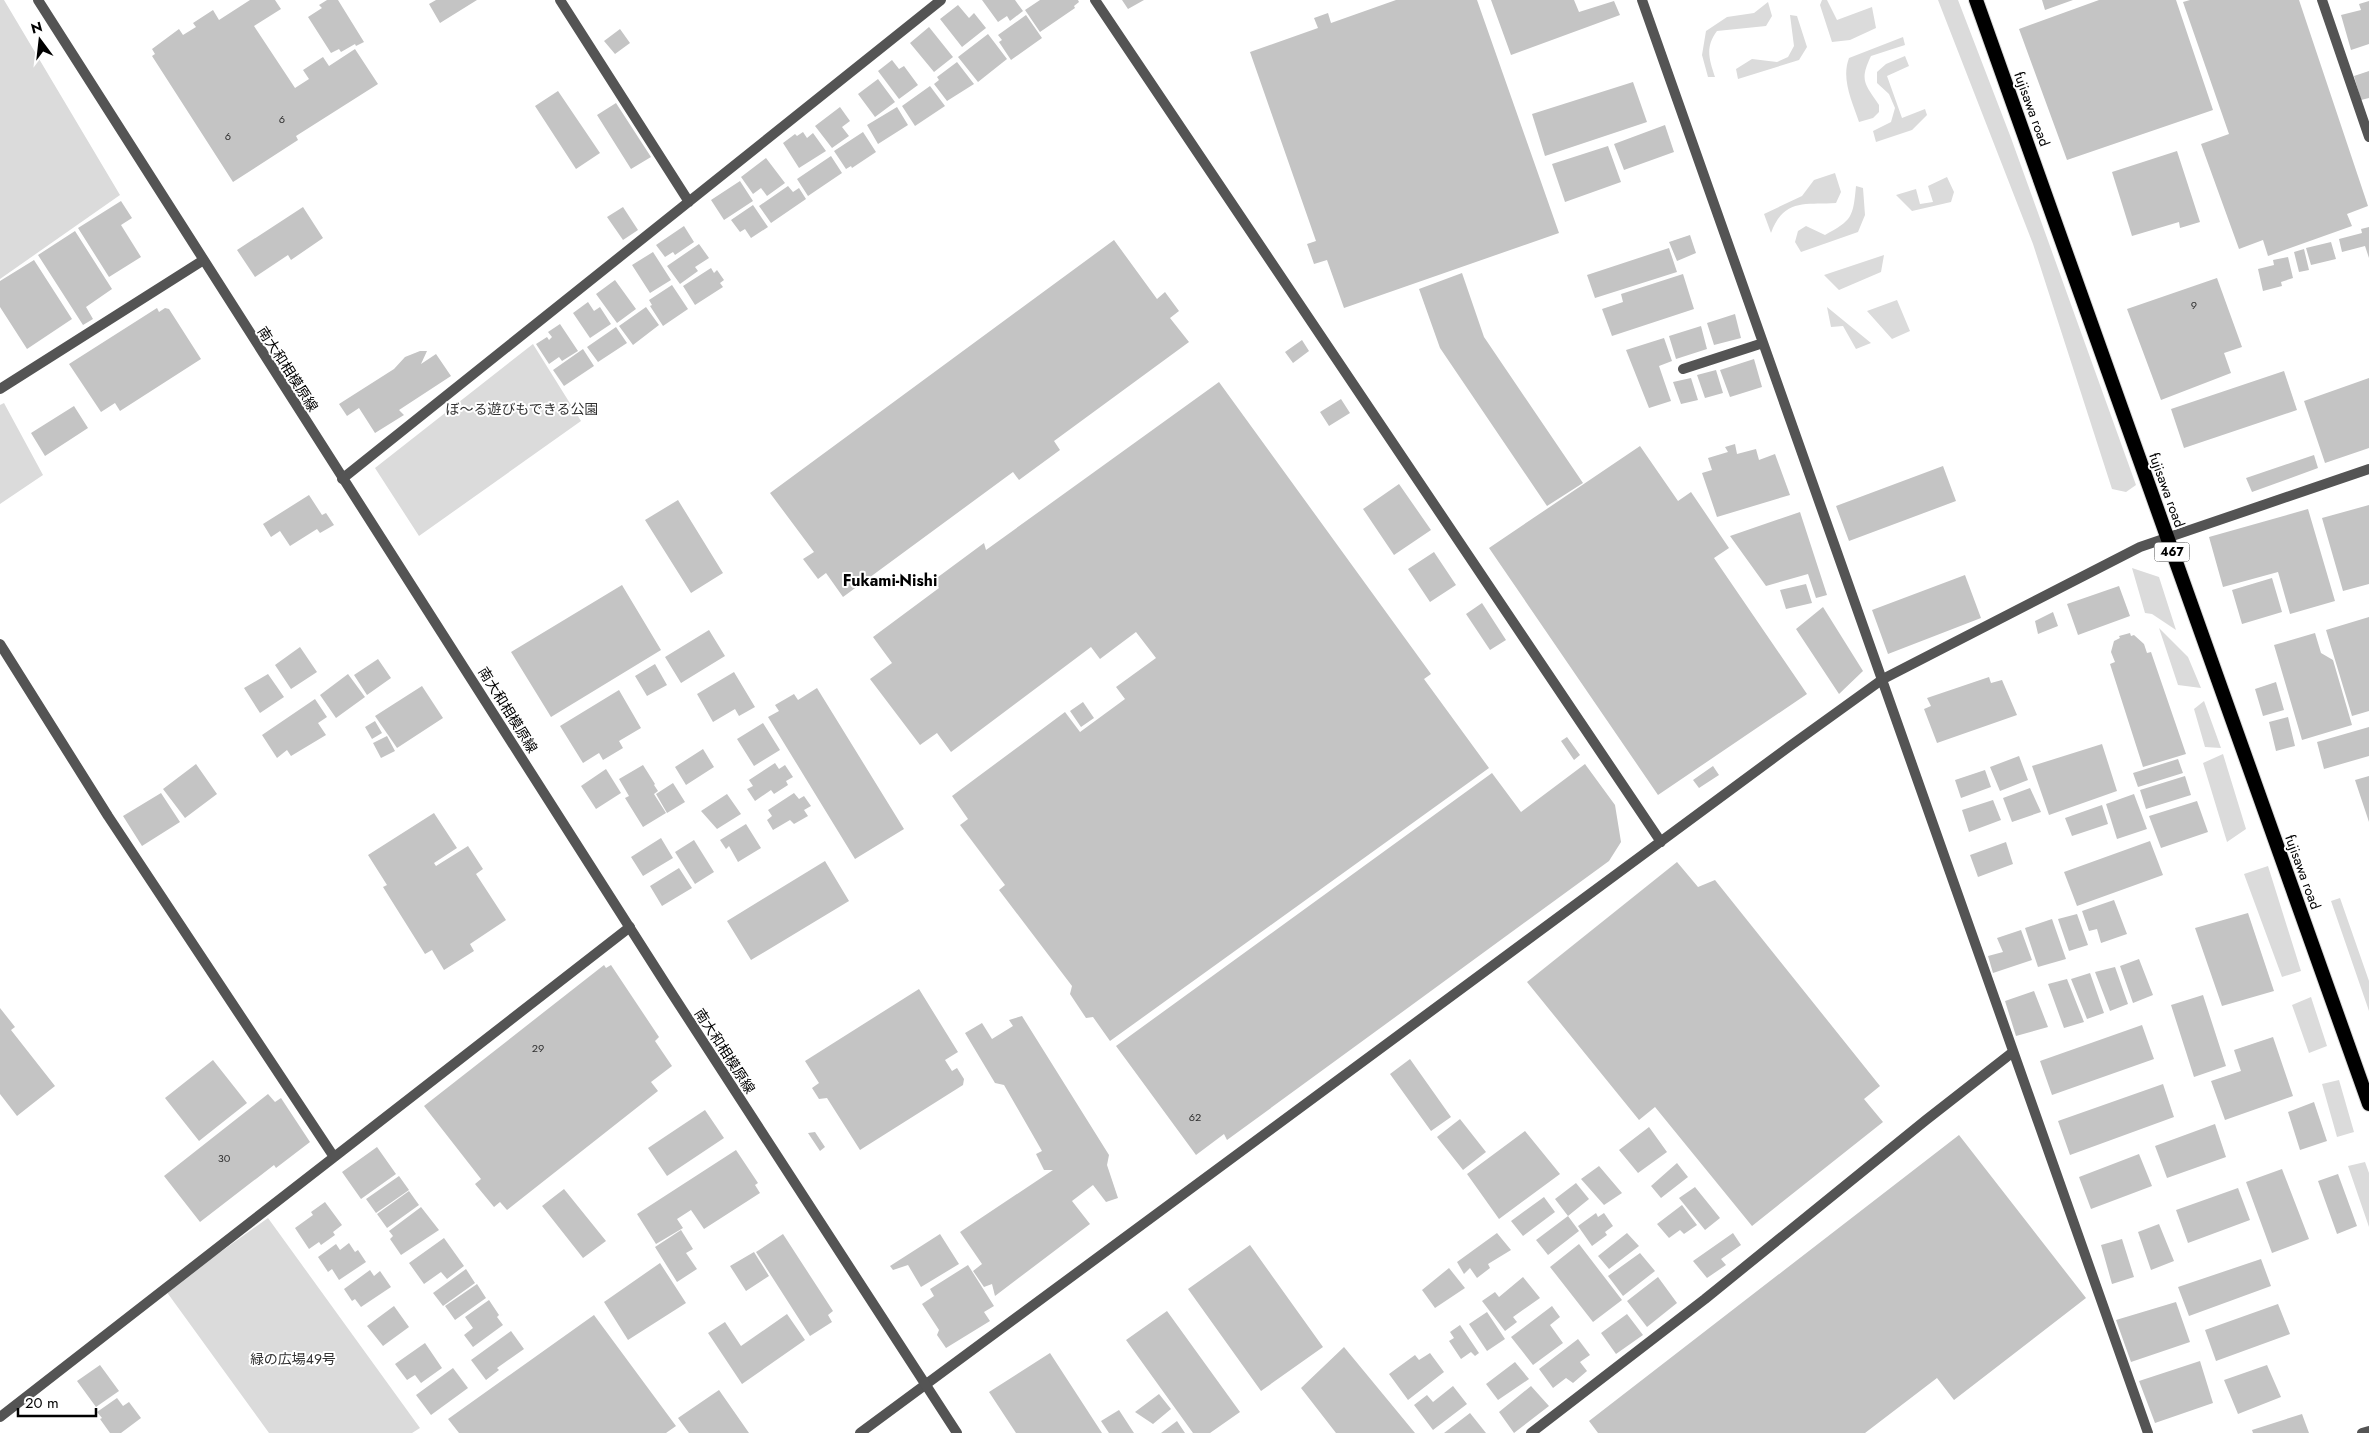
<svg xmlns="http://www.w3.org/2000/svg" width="2369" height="1433" font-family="Jost,'Noto Sans JP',sans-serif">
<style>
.green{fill:#dbdbdb}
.building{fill:#c4c4c4}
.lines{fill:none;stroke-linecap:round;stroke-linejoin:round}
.trunk-casing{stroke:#dbdbdb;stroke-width:16}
.minor{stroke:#545454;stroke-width:10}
.tertiary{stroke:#545454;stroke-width:10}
.trunk{stroke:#000;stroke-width:14}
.labels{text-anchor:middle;stroke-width:4;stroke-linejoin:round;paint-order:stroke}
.number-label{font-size:11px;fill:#313131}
.shield{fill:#fff;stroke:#4c4c4c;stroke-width:1}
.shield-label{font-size:12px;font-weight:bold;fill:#000}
.street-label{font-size:14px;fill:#000;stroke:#fff}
.park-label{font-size:14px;fill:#323232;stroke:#fff}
.quarter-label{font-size:16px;font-weight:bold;fill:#000;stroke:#fff}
</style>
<rect width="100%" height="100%" fill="#fff"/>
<!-- green -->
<path class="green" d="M0,0H4L120,195L0,279Z
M1822,0H1827L1837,20L1872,7L1876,28L1850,40L1832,42L1820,5Z
M1938,0H1958L2011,138L2136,485L2126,492L2112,489L2033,244Z
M1768,2L1772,16L1766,26L1717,31C1705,47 1709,59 1715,77H1708L1702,55L1706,31L1727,17L1754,13Z
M1790,15L1797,16L1807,47L1799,60L1738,79L1736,69L1752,59L1777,62L1788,57L1794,46Z
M1903,37L1905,45L1871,56C1859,81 1865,84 1879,105V112L1873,118L1859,122C1852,101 1841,79 1849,58Z
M1905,56L1909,66L1887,76L1902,118L1925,109L1927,115L1912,130L1876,142L1873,131L1891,122L1895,108L1889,94L1877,83V72L1886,64Z
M1835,173L1841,192L1836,203C1805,205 1784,198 1771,233L1764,214L1802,196L1814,180Z
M1947,177L1954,192L1951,202L1912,211L1896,195L1916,189L1920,204L1933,202L1928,186Z
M1856,186L1863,188L1865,215L1858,232L1801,252L1795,242L1798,231L1806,226L1825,235C1852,220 1853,218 1856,186Z
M1884,255L1881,272L1839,290L1824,275Z
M1897,300L1910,331L1892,339L1867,311Z
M1827,307L1871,343L1856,349L1843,326L1831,327Z
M533,344L581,421L419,536L375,468Z
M4,403L43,475L0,504V405Z
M2132,568L2159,577L2176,630L2152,614L2145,613Z
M2159,628L2188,657L2201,688L2178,685Z
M2204,701L2221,748L2205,747L2194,709Z
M2223,754L2246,829L2227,842L2203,763Z
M2268,866L2301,971L2282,977L2244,874Z
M2340,898L2369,981V1011L2331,901Z
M2311,997L2327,1046L2309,1053L2292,1005Z
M2339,1080L2354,1132L2337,1137L2322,1084Z
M2365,1162L2369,1173V1227L2348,1166Z
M268,1218L420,1428L412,1433H269L166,1291Z"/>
<!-- building -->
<path class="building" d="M250,0H275L281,9L254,26L295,88L309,79L303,70L323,57L329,66L355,49L378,84L296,136L298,140L233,182L152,56L155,54L152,49L179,29L183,35L196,27L193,23L213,10L219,20Z
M327,0H338L364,42L356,46L355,44L341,52L339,49L331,53L308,17L322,8L319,5Z
M436,0H477L440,23L429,4Z
M982,0H1015L1023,11L1010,21L1007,16L998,22Z
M1040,0H1078L1079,2L1074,6L1075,8L1040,32L1025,10Z
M1122,0H1144L1128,9Z
M1396,0H1477L1559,233L1344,308L1327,260L1314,264L1307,244L1316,241L1250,52L1318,28L1314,18L1328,13L1331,23Z
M1491,0H1574L1579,12L1614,1L1620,15L1511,55Z
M2042,0H2073L2045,10Z
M2099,0H2176L2213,110L2067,160L2019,29Z
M2190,0H2299L2368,206L2347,214L2352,226L2268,256L2263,240L2239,249L2201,144L2229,134L2183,2Z
M2369,1V44L2351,50L2341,15L2361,10L2359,4Z
M958,5L969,18L974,13L986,28L962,47L940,19Z
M1026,15L1042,38L1011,60L999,42L1002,40L998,35Z
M929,27L953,57L934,72L910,43Z
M620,29L630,43L615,54L604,41Z
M988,34L1007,59L978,82L958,57Z
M892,60L899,69L904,66L918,85L899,99L878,71Z
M957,62L974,84L947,101L934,84L939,80L937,77Z
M2369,71V98L2361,100L2354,76Z
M878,79L895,102L875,117L858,94Z
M1633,82L1647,122L1545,156L1532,114Z
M930,86L945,106L915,126L902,106Z
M558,91L600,153L576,169L535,106Z
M616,103L651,157L631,169L597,115Z
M840,107L850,121L842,127L849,136L832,148L815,126Z
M897,107L908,125L878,144L867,125Z
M1665,125L1674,152L1624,170L1614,144Z
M803,132L807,138L813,133L826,151L799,168L783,143L795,134L797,136Z
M863,132L876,152L852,168L851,166L846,169L834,151Z
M1608,146L1621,182L1565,202L1552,164Z
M2177,151L2200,222L2180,228L2179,222L2132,236L2112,172Z
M831,156L842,173L808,196L797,179Z
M766,158L785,183L767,196L761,188L753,194L741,177Z
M740,181L753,201L724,220L711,200Z
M788,186L793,192L799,188L806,199L771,223L759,206Z
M121,201L132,218L121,225L141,257L109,277L78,228Z
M753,205L768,227L751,238L745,229L740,232L731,220Z
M303,207L323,238L291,260L288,255L255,277L237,250Z
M623,207L638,230L623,240L607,217Z
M684,226L694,242L675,255L673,252L665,257L656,245Z
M2369,227V258L2365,246L2342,252L2339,239L2362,233L2361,229Z
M75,231L112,289L86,307L93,319L83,325L38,255Z
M1690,235L1696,253L1677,261L1669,242Z
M1114,240L1157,299L1165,292L1179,311L1170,318L1189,342L1054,441L1060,450L1019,480L1013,472L843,597L826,573L818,579L803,559L814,552L770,493Z
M2331,242L2336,259L2311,265L2306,248Z
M699,244L709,258L695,267L698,271L680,284L667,266Z
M1669,248L1677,272L1595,298L1587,275Z
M2304,249L2309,270L2299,272L2294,252Z
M653,252L671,280L650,293L632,265Z
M2288,257L2293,278L2281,282L2282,286L2263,291L2258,269L2274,265L2273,260Z
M34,260L72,319L27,349L0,307V281Z
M711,268L714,273L717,270L724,280L720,283L723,287L695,305L683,286Z
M1462,273L1484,337L1583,483L1547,506L1440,348L1419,289Z
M1683,274L1694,309L1612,336L1602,309L1623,302L1621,294Z
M2217,278L2242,347L2224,353L2231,373L2161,400L2127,309Z
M615,280L636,309L617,323L596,294Z
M672,285L688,309L663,326L650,306L652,305L649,300Z
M588,302L594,311L600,307L611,324L590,338L573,313Z
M646,307L659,325L633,345L619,326Z
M157,308L159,312L165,308L169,309L201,359L120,411L115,403L101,412L69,364Z
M1735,314L1741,338L1714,345L1707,323Z
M560,324L578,351L562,361L559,357L549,364L536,344L547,337L549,340L552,337L548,332Z
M1701,326L1707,349L1676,359L1669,336Z
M616,327L627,343L598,362L587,347Z
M1664,338L1672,361L1659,366L1671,401L1649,408L1626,350Z
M1302,340L1309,351L1293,363L1285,352Z
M583,349L594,366L564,386L553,370Z
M420,351H427L421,364L436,354L451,376L399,410L404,415L375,433L359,408L347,416L339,404L394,369L405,357Z
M1754,359L1762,387L1730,397L1720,370Z
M1716,370L1723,393L1705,398L1697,375Z
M2284,371L2297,410L2184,448L2171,409Z
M1691,378L1698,400L1681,404L1673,382Z
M2369,378V448L2325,463L2304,401Z
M1219,382L1431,674L1424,679L1489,768L1110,1041L1093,1017L1086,1018L1070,994L1072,986L999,890L1005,885L960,825L968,819L952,796L1065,712L1080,732L1125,699L1116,687L1156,658L1136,632L1100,659L1091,647L951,752L937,733L920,745L870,679L892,663L873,637L939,588L934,580L984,543L986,550Z
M1341,399L1350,413L1329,426L1320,412Z
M74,406L88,428L45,456L31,433Z
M1735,444L1737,454L1756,449L1759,460L1775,454L1790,495L1717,517L1702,473L1712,470L1708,458L1728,452L1725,447Z
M1640,446L1678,501L1691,492L1729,548L1714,558L1807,694L1658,795L1489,548Z
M2314,455L2318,468L2252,492L2246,478Z
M1943,466L1956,501L1849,541L1836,506Z
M1399,484L1431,530L1394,555L1363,509Z
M309,495L322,515L326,513L334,525L320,533L317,529L290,546L280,531L271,537L263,524Z
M678,500L723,573L691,593L645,520Z
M2369,505V584L2343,591L2322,518Z
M2308,509L2335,601L2290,614L2278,572L2223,587L2209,537Z
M1800,512L1827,595L1816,598L1808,574L1766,586L1730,536Z
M1434,552L1456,585L1430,602L1408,569Z
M1965,575L1981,618L1888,654L1872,610Z
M2272,578L2282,612L2242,624L2232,590Z
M1806,584L1812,603L1786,609L1780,590Z
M622,585L661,650L551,717L511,652Z
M2119,586L2130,616L2078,635L2067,604Z
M1482,603L1506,640L1490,650L1466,614Z
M1823,607L1863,671L1839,694L1796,629Z
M2053,612L2058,626L2038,634L2035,621Z
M2369,617V711L2352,716L2326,630Z
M709,630L725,656L681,683L665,657Z
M2130,633L2131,636L2134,635L2144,644L2147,653L2151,652L2186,754L2143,767L2110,664L2115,662L2111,652L2114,641L2120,638L2119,636Z
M2315,633L2321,653L2333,660L2352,725L2302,740L2274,645Z
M300,647L317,672L291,689L275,665Z
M378,659L391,678L367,695L354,675Z
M655,664L667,685L647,696L635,676Z
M734,672L755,707L739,716L735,709L713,722L697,694Z
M268,674L284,697L260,713L244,688Z
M348,674L365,697L336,718L320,695Z
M1989,677L1991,683L2002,680L2017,715L1937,743L1924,709L1931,706L1927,698Z
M2276,682L2284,710L2263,716L2255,689Z
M422,686L443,718L397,748L375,716Z
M817,688L904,829L855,859L768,717L779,711L775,705L794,694L798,700Z
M619,690L641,728L619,741L623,748L603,760L599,753L583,763L560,726Z
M315,699L327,717L318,723L326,735L291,756L287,750L277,758L262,735Z
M1083,702L1094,718L1081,727L1070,711Z
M2288,717L2295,746L2276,751L2269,722Z
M375,721L382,733L372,739L365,727Z
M763,723L780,750L754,766L737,739Z
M2369,727V756L2324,769L2317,742Z
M387,736L395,751L381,758L373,743Z
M1567,737L1580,755L1574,760L1561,741Z
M2102,744L2117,791L2049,815L2032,766Z
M703,749L714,767L686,785L675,767Z
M2019,756L2028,780L2000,791L1990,767Z
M2178,759L2183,773L2138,787L2133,773Z
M775,763L779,769L785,765L793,777L786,781L788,785L774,794L771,790L755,801L747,789L753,786L749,780Z
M196,764L217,794L185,818L163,789Z
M1585,764L1615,805L1621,842L1609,861L1227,1140L1224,1134L1196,1155L1116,1046L1492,773L1521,812Z
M643,765L655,784L654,785L658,791L654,794L666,813L643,827L625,798L629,796L619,779Z
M1713,766L1719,775L1699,788L1693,780Z
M606,769L621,793L596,809L581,786Z
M1985,770L1991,787L1961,798L1955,780Z
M2185,776L2191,795L2146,809L2140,790Z
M2369,776V822L2355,780Z
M673,783L685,802L667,813L656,794Z
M2030,788L2041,812L2012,822L2003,798Z
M161,793L180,822L142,846L123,816Z
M794,793L799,799L804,796L811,806L804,810L808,816L794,824L790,820L773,830L767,820L772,816L768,810Z
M727,794L741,814L717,829L701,811Z
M2134,794L2147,829L2117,839L2106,804Z
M1993,800L2001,820L1969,832L1962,810Z
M2197,801L2208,832L2161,848L2149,816Z
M2102,805L2108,824L2072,836L2065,818Z
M434,813L457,848L434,863L436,866L468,846L483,869L476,874L506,920L470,944L474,951L444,970L432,950L425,954L383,887L387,885L368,855Z
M746,824L761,848L738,862L729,846L726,849L720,840Z
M661,838L673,858L643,876L631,857Z
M694,840L714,872L695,884L675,852Z
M2150,841L2163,875L2077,906L2064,872Z
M2006,842L2013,864L1978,877L1970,855Z
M825,861L849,901L751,960L727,921Z
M1677,862L1698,887L1715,880L1880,1086L1864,1099L1883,1122L1752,1226L1655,1107L1639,1120L1527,982Z
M679,868L692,888L662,906L650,886Z
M2114,900L2127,934L2101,943L2097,929L2089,931L2082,911Z
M2248,913L2274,991L2222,1006L2195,928Z
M2077,914L2088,945L2069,951L2058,919Z
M2052,919L2066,959L2038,967L2025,928Z
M2021,930L2032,960L1993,973L1988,956L2003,952L1997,938Z
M2139,959L2153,995L2133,1003L2120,966Z
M604,965L606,968L611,965L659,1037L655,1041L672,1066L651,1082L658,1091L507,1210L500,1202L494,1207L475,1184L481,1179L424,1106Z
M2115,967L2128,1004L2110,1011L2095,972Z
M2090,973L2104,1013L2087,1019L2071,979Z
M2067,979L2084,1022L2064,1028L2048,984Z
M919,989L958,1052L945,1060L952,1071L957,1068L964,1079L963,1085L860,1150L827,1098L819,1099L812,1088L819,1083L805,1061Z
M2034,991L2048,1027L2016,1036L2005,1001Z
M2203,995L2226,1066L2194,1077L2171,1005Z
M0,1008L15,1027L11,1030L55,1086L17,1116L0,1094Z
M1022,1016L1109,1155L1107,1165L1118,1198L1106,1202L1093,1185L1072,1201L1090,1224L995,1296L992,1284L984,1287L973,1271L982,1264L960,1232L1053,1170H1044L1036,1154L1042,1151L1004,1085L995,1083L965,1033L982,1023L992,1039L1013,1026L1009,1020Z
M2142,1025L2154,1059L2052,1095L2040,1061Z
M2273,1037L2293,1096L2225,1120L2211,1081L2241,1071L2234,1050Z
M1410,1059L1451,1117L1431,1131L1390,1074Z
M213,1060L247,1103L199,1141L165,1098Z
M2163,1084L2174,1117L2070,1155L2058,1121Z
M268,1094L275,1102L281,1098L310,1142L276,1168L274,1165L200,1222L164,1176Z
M2314,1102L2327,1141L2300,1150L2288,1112Z
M705,1110L724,1138L667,1176L648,1148Z
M1460,1119L1486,1152L1463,1170L1437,1137Z
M2215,1124L2226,1157L2167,1178L2155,1146Z
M1649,1127L1667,1152L1638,1173L1619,1150Z
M1525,1131L1560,1174L1499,1219L1467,1174Z
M815,1132L825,1147L820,1151L808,1133Z
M1959,1135L2086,1298L1954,1400L1937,1378L1865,1433H1598L1589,1421Z
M377,1147L396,1174L361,1199L342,1172Z
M736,1150L758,1183L755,1185L760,1193L704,1229L691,1210L677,1219L683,1228L656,1244L637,1214Z
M2139,1154L2152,1186L2091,1209L2079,1177Z
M1677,1163L1688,1177L1661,1198L1651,1186Z
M1599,1166L1622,1193L1604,1205L1581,1179Z
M2282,1169L2309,1239L2272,1253L2246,1182Z
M2338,1174L2357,1226L2337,1234L2318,1181Z
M399,1176L409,1190L376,1213L366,1199Z
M1576,1183L1589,1199L1568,1216L1555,1199Z
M1695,1187L1720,1218L1705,1230L1679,1198Z
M2238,1188L2250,1220L2188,1243L2176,1210Z
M564,1189L606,1241L583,1258L542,1206Z
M409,1191L419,1205L387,1228L377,1214Z
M1544,1197L1555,1212L1523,1236L1511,1221Z
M325,1202L342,1225L333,1232L335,1235L321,1245L319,1242L309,1249L295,1228L313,1215L311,1212Z
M1682,1205L1697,1225L1684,1234L1680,1230L1669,1238L1657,1224Z
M421,1207L439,1230L401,1255L390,1239L393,1236L389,1231Z
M1596,1213L1598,1217L1604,1213L1613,1226L1605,1232L1607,1235L1592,1246L1578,1226Z
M1568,1216L1579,1231L1548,1255L1536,1240Z
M2159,1224L2174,1261L2151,1270L2138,1232Z
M681,1230L693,1249L686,1253L697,1269L677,1282L655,1247Z
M1497,1233L1511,1250L1488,1264L1490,1268L1477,1278L1470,1268L1464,1274L1457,1262Z
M1627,1233L1639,1246L1609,1269L1598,1256Z
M1733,1233L1741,1245L1721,1259L1726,1265L1707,1278L1693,1261Z
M783,1234L833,1311L828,1315L832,1322L810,1336L756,1252Z
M940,1234L959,1264L921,1287L908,1265L893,1270L890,1266Z
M444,1238L464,1266L447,1279L441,1272L424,1284L409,1263Z
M2122,1239L2134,1277L2112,1284L2101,1245Z
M349,1243L355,1252L358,1250L366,1262L339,1280L332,1269L328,1272L318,1257L336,1244L340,1250Z
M1579,1244L1622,1300L1593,1322L1550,1267Z
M1250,1245L1323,1347L1261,1391L1188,1289Z
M754,1252L769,1276L746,1291L730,1266Z
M1640,1253L1655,1271L1623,1296L1608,1276Z
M2261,1259L2271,1286L2189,1316L2178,1287Z
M660,1263L686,1303L628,1340L604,1302Z
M968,1265L994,1306L984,1312L990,1321L946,1348L937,1335L939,1330L922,1304L934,1296L930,1289Z
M1449,1268L1465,1288L1435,1308L1422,1290Z
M466,1269L475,1283L443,1306L433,1293Z
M370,1270L374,1276L380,1271L391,1287L361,1307L355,1299L352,1301L344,1289Z
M1523,1277L1540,1298L1513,1317L1517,1322L1505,1331L1482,1301L1495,1292L1499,1297Z
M1658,1277L1677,1303L1647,1327L1627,1301Z
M477,1284L486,1298L455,1320L445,1306Z
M489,1300L499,1315L497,1317L503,1325L473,1347L464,1335L473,1328L465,1317Z
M2176,1302L2190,1342L2131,1362L2116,1320Z
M2278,1304L2290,1334L2216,1361L2205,1330Z
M394,1306L409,1327L383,1346L367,1326Z
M1552,1306L1560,1317L1550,1325L1563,1343L1533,1365L1511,1337Z
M1167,1311L1240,1412L1210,1433H1193L1126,1340Z
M1487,1312L1505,1339L1487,1351L1469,1324Z
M787,1314L805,1340L742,1384L708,1333L725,1322L741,1346Z
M1627,1314L1643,1335L1616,1354L1601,1333Z
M594,1315L676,1426L666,1433H459L448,1419Z
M1460,1325L1479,1353L1475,1356L1471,1352L1461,1359L1449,1341L1454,1338L1450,1332Z
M511,1331L524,1349L497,1368L499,1370L486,1380L471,1360Z
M1578,1339L1590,1355L1580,1362L1587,1371L1573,1383L1566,1378L1553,1388L1539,1369Z
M425,1343L442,1368L421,1383L415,1375L407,1380L395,1364Z
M1344,1347L1415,1433H1336L1301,1388Z
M1050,1353L1102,1433H1016L989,1392Z
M1430,1353L1444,1372L1408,1400L1389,1374L1415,1355L1419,1360Z
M2200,1361L2213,1403L2155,1423L2139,1381Z
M1515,1362L1529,1379L1498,1400L1486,1384Z
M100,1365L119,1391L96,1407L77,1381Z
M2267,1365L2281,1397L2238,1414L2224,1380Z
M453,1368L468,1388L431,1415L416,1395Z
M1453,1386L1467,1404L1433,1430L1414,1405L1427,1395L1433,1402Z
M1531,1386L1549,1406L1514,1433L1499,1412Z
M719,1390L749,1433H689L678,1418Z
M1159,1394L1171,1409L1153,1424L1135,1412Z
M117,1398L123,1406L129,1402L141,1418L121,1433H110L100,1419L102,1418L97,1412Z
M1119,1410L1134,1433H1109L1101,1421Z
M1470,1413L1486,1433H1444Z
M2302,1414L2309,1433H2253L2252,1430Z
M1177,1421L1185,1433H1161Z"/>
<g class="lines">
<defs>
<path id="trunk" d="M1976,0L2369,1104"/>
</defs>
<!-- trunk casing -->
<use href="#trunk" class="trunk-casing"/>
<!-- minor -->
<path class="minor" d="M560,0L689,202
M1095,0L1661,842
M1642,0L2148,1433
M2322,0L2369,137
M1683,369L1763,343
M0,389L202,261
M342,479L941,0
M0,644L108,816L334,1157
M0,1417L630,927
M860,1433L1790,746L1883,679L2140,547L2369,469
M1531,1433L1705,1299L1926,1120L2013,1052
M2362,1433L2369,1431"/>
<!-- tertiary -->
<path class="tertiary" d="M38,0L667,986L957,1433"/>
<!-- trunk -->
<use href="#trunk" class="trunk"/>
</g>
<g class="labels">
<!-- number labels -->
<g class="number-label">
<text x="282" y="123">6</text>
<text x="228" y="140">6</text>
<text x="2194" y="309">9</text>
<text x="538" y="1052">29</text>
<text x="1195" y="1121">62</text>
<text x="224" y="1162">30</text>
</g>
<!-- shield labels -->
<rect class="shield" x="2154.5" y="542.5" width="35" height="19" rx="4"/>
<g class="shield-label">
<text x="2172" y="556">467</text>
</g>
<!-- street labels -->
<g class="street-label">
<text transform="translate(2032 109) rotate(70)" y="5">fujisawa road</text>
<text transform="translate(288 369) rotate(57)" y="5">南大和相模原線</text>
<text transform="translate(2167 490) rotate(70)" y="5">fujisawa road</text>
<text transform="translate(508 710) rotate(58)" y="5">南大和相模原線</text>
<text transform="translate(2303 872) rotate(70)" y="5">fujisawa road</text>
<text transform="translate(725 1051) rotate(57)" y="5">南大和相模原線</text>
</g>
<!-- park labels -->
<g class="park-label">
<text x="522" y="414">ぼ～る遊びもできる公園</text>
<text x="293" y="1364">緑の広場49号</text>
</g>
<!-- quarter labels -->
<g class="quarter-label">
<text x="890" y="586">Fukami-Nishi</text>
</g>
</g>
<!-- north arrow -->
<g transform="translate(40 40) rotate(345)" stroke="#ffffff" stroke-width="4" paint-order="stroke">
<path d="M0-4L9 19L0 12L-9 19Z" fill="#000000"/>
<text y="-8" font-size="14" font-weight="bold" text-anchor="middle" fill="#000000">N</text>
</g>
<!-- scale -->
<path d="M18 1408v8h78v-8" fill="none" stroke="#000000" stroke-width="2.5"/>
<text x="25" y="1408" font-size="15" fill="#000000" stroke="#ffffff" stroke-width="4" paint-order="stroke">20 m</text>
</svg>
